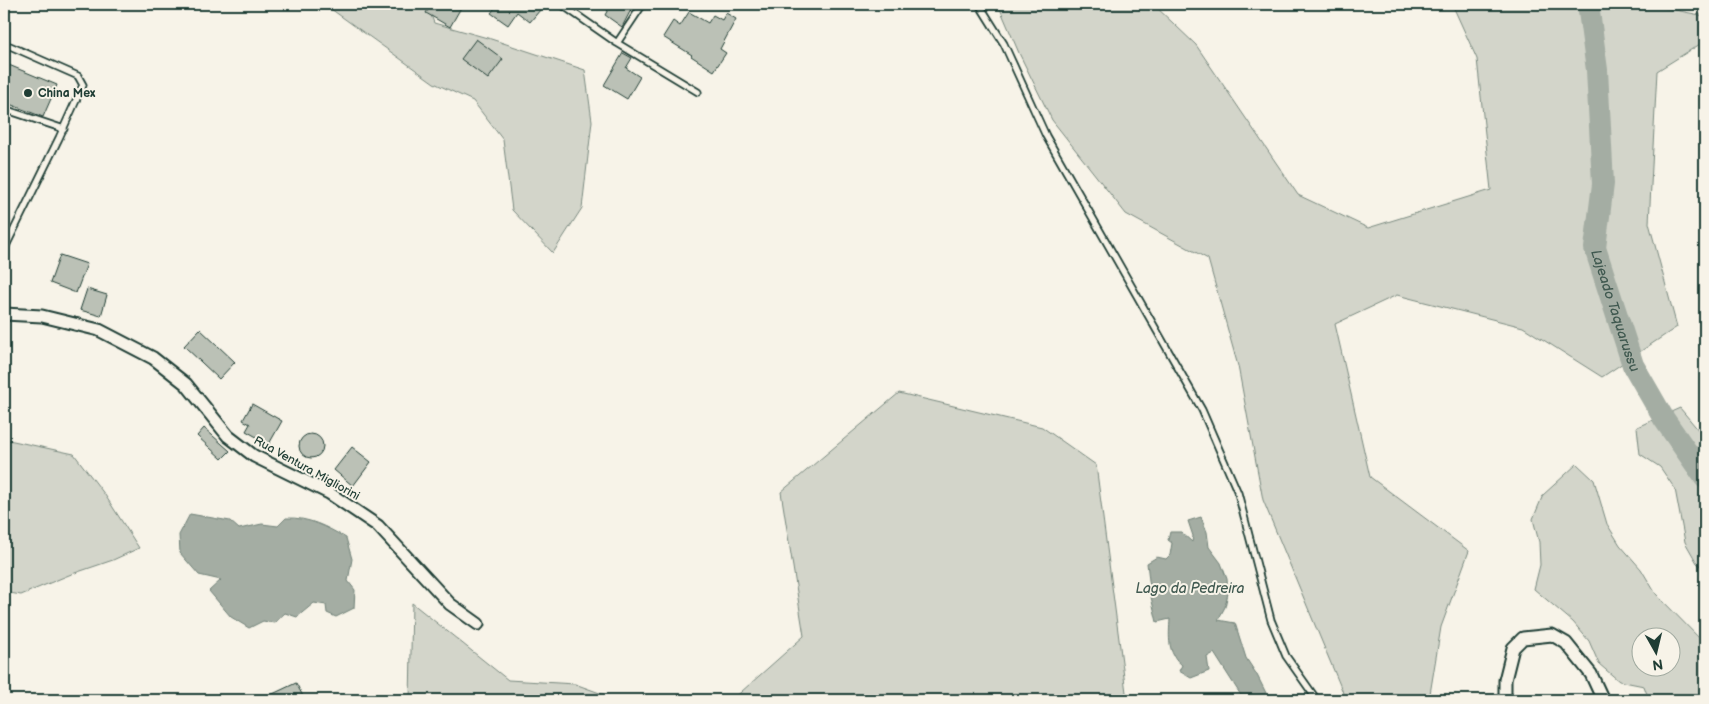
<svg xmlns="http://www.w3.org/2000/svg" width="1709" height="704" font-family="'Balsamiq Sans',sans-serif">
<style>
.green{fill:#d3d5ca;stroke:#79897f;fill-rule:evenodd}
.water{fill:#a4ada3;stroke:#6f8077}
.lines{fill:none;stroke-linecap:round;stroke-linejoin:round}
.river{stroke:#a4ada3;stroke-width:22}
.building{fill:#bbc1b6;stroke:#1f3d34}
.service-casing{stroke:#1f3d34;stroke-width:9}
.minor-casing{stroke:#1f3d34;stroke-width:15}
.service{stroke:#f7f3e8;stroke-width:5.5}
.minor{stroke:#f7f3e8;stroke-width:11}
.poi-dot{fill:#1f3d34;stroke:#f7f3e8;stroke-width:2}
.labels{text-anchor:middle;stroke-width:4;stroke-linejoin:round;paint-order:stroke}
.poi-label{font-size:12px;font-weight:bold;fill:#1f3d34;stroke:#f7f3e8;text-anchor:start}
.street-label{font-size:12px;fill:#1f3d34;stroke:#f7f3e8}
.water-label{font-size:14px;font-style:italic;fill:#405950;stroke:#f7f3e8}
</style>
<rect width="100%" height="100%" fill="#f7f3e8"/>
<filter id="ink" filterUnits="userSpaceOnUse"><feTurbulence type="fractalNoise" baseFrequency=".02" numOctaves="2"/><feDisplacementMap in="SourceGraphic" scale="10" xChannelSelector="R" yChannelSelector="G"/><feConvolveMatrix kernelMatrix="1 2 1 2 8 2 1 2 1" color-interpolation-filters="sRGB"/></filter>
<g filter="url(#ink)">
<!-- green -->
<path class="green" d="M324,4H427L434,23L491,39L585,70L592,121L582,208L553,253L512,210L503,140L473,101L434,83Z
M998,4H1153L1196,45L1298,195L1368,228L1491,190L1477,59L1452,4H1645L1705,16V41L1657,71L1649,223L1677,327L1602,377L1523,327L1397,295L1335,324L1370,477L1469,551L1441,627L1429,700H1345L1342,690L1263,500L1238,366L1208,259L1126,214L1052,120L1019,53Z
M899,393L1042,427L1096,465L1127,700H732L804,636L781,492Z
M1680,408L1705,438V570L1697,563L1685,542L1675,489L1660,467L1640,454L1637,427Z
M4,439L74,454L105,495L139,548L113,560L69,575L21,595L4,592Z
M1577,464L1594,480L1607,524L1620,545L1641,569L1656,594L1705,644V700H1649L1644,686L1619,681L1599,664L1589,641L1573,622L1534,589L1540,565L1539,542L1533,519L1543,495ZM1672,636V666H1642V636Z
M412,603L508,680L575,684L619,700H410Z"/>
<!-- water -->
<path class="water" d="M190,514L230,521L239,529L262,524L278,526L286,518C309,517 327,527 346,538L352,559L348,581L355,590L354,608L336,617L327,613L326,605L314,603L297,617L285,613L274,623L263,621L249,628L231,617L209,591L221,580L199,575L180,553L179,535Z
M1201,517L1207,532L1209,547L1221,563L1227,579L1228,593L1225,607L1218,620L1235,623L1246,658L1257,675L1266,693L1244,700L1214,653L1207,657L1209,671L1191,678L1179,671L1182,665C1167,653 1169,637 1170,619L1157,622L1151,597L1147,563L1157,557L1166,559L1170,555L1172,543L1168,540L1170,532H1181L1192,542L1193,536L1188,521Z"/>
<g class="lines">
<!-- river -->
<path class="river" id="s1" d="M1588,4L1597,70L1603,184L1595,248L1633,365L1664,419L1705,478"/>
</g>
<!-- building -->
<path class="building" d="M431,4H463L450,27L426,13Z
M498,4H545L530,22L517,12L508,25L491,13Z
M611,4H634L622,27L605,15Z
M689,12L708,23L713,15L722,20L726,13L736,19L720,49L726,53L714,71L691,56L692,55L663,37L673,21L680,26Z
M476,39L503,59L488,79L461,59Z
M623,53L632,58L626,68L640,77L627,99L604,85Z
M4,63L57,85L43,117L4,102Z
M60,255L87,264L76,293L50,283Z
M87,289L107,295L101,316L80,310Z
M200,329L235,362L219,379L184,346Z
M252,404L282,421L269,444L246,431L250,424L243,420Z
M204,428L230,451L222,459L197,436Z
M299 446a12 12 0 1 1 24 0a12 12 0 1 1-24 0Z
M352,447L371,462L353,486L334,470Z
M296,683L305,700H260Z"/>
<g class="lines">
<defs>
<path id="service" d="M561,4L617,43L698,92
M979,4L1004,44L1046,136L1202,410L1238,493L1271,620L1286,656L1317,700
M617,43L643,4
M4,47L10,46L78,76L83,85L59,138L4,250
M4,109L64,129"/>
<path id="minor" d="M4,314L42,316L99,330L153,358L186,384L228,436L254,456L329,493L378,526L450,604L478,624
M1505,700V680L1513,648L1523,638L1552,635L1566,643L1591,674L1603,700"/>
</defs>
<!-- service casing -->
<use href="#service" class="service-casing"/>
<!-- minor casing -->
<use href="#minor" class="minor-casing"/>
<!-- service -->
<use href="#service" class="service"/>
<!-- minor -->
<use href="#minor" class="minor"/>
</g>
</g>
<!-- markers -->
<circle class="poi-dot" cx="28" cy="93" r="5"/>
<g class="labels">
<!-- poi labels -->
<g class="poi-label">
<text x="38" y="97">China Mex</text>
</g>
<!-- street labels -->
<g class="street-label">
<text transform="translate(307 468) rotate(29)" y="4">Rua Ventura Migliorini</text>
</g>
<!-- water labels -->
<g class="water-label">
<text dy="5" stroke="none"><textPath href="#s1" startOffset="311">Lajeado Taquarussu</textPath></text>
<text x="1190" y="593">Lago da Pedreira</text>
</g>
</g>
<!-- margin -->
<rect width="1709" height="704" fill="none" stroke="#f7f3e8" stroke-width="20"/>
<rect x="10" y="10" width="1689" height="684" fill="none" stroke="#1f3d34" stroke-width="2" filter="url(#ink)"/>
<!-- north arrow -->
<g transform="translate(1656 652) rotate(172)"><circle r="24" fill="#f7f3e8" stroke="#a1aaa0"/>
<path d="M0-4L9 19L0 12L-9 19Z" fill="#1f3d34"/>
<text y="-8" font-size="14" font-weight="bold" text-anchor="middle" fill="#1f3d34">N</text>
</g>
</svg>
